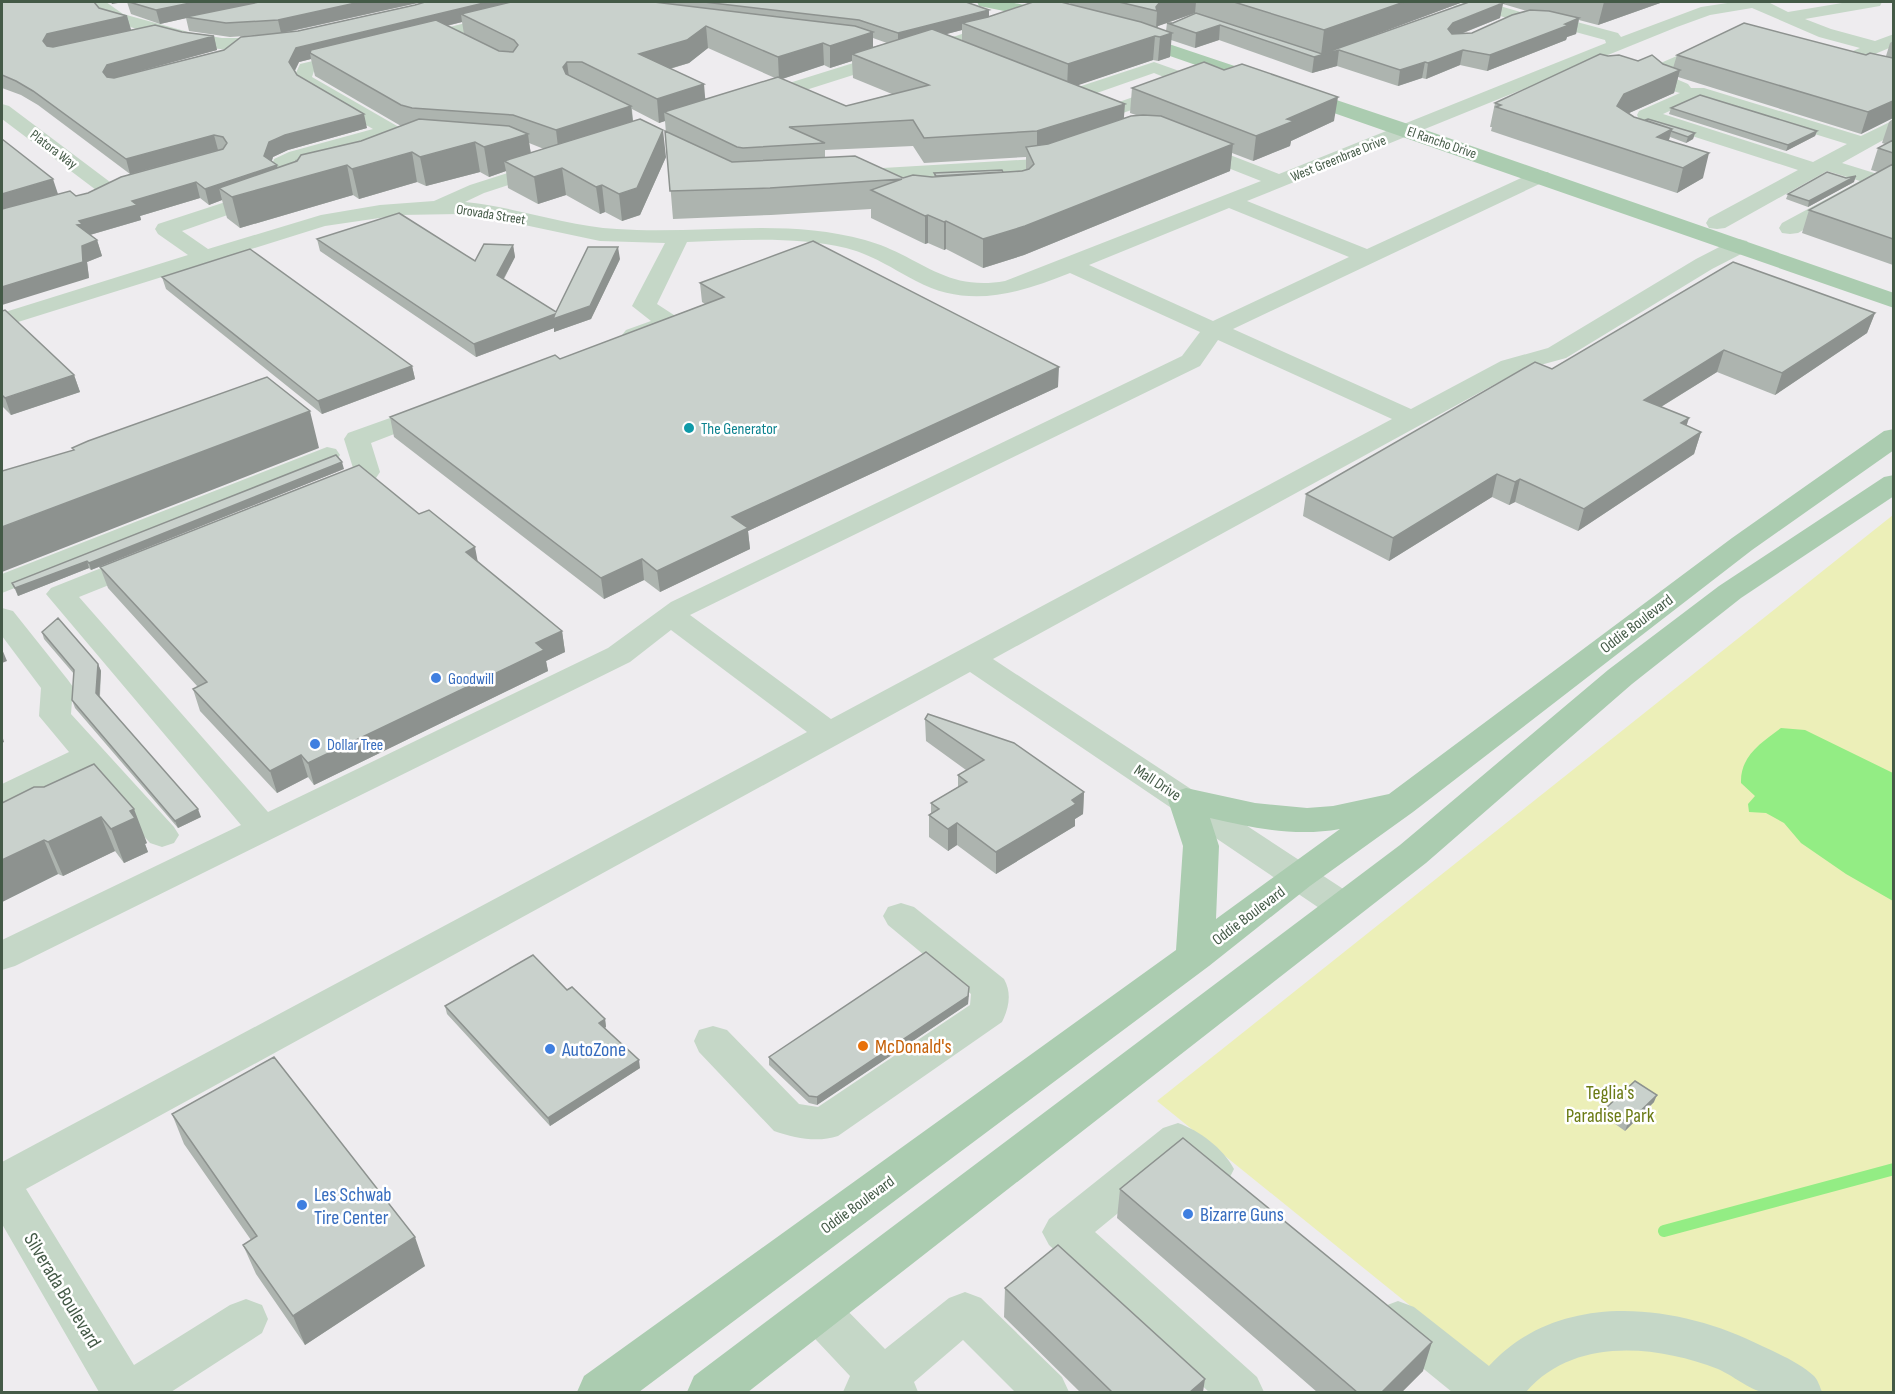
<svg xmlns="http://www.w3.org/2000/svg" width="1895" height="1394" font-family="'Sofia Sans Condensed',sans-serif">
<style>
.green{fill:#ecefb8}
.water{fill:#93ed84}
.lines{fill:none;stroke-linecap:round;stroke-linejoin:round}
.stream{stroke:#93ed84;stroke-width:12}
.minor{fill:#c5d7c7;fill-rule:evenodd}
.major{fill:#abccb0;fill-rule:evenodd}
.wall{fill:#adb4af;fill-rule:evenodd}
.shaded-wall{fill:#8d928f}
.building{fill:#c9d1cc;stroke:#8d928f;stroke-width:1.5}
.culture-dot{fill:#0f9aa8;stroke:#fff;stroke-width:2}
.shop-dot{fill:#3f7fe0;stroke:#fff;stroke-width:2}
.food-dot{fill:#e8710a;stroke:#fff;stroke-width:2}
.labels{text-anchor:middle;stroke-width:5;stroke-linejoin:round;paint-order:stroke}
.far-street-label{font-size:14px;fill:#445a47;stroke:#fff}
.culture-label{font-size:16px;fill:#0d838f;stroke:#fff;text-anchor:start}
.street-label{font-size:16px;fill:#445a47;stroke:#fff}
.shop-label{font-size:16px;fill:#366cbe;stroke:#fff;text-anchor:start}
.near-food-label{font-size:20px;fill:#c56008;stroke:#fff;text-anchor:start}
.near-shop-label{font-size:20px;fill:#366cbe;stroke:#fff;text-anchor:start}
.near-park-label{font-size:20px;fill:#6b7b15;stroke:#fff}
.near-street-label{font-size:20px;fill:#445a47;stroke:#fff}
</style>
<rect width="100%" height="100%" fill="#eeecef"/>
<!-- green -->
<path class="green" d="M1893,515V1392H1517L1157,1101Z"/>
<!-- water -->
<path class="water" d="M1781,728L1805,730L1893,773V901L1846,874L1801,843L1784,823L1766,813L1749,812L1748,804L1755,796L1741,783C1740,756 1761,743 1781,728Z"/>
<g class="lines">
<!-- stream -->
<path class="stream" d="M1664,1231L1894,1169"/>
<!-- minor -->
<path class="minor" d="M89,2H106L123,14L192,33L222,38H280L283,42L280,46C224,60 163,37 111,21L101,16Z
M551,2H577L575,6L415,46L409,45L406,41L409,37Z
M1468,2H1486L1524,13L1547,14L1618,33L1621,37L1701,7L1734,2H1768L1788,12L1848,2H1882L1880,6L1874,7L1805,19L1831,29L1875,41L1894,34V46L1863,59L1894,68V79L1841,64L1838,60L1841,56L1860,48L1819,37L1752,8L1710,15L1677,27L1247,201L1367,249L1534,172H1548L1551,176L1548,180L1233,329L1411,409L1501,361L1548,348L1696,259L1731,241L1739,239L1747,241L1750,246L1747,251L1712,269L1566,358L1519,371L993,659L1357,898L1362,907L1357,916L1344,920L1331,916L970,672L26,1189L134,1365L230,1305L246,1299L262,1305L268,1319L262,1333L171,1392H99L2,1224V1162L807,732L671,630L630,662L15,966L2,970V940L241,825L51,600L46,594L51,588L134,555L144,552L154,555L158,561L154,567L79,597L268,812L608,648L671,602L1182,356L1200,332L1070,273C1018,294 968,309 916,281C893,269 873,255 846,248C794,236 740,240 687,242L657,304L677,317L681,322L677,327L642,340L634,342L626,340L622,335L626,330L651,321L632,306L665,243L600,241L496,219L459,214L400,215L325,226L2,327V313L188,255L158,234L155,229L158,224L256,192L263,190L270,192L273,196L270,200L182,231L208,249L321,215L380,205L434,201L470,185L548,160L555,162L558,166L555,170L484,193L465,202C516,207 565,226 617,229C700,235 783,217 865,240C920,255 943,292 1005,281L1261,181L1185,151L1182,147L1185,143H1199L1279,174L1606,43L1605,40L1546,24L1523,23L1477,9L1460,15L1452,10L1454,6ZM1229,208L1349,257L1213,321L1089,265ZM1218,340L1392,419L831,719L690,615L1200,366Z
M1003,20L1009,21L1012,25L1009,29L965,45L935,49L765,103H751L749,99L751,95L927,40L956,36Z
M1714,40L1720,41L1723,45L1720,49L1667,75L1688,84L1691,88H1704L1861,136L1894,120V134L1842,163L1884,176L1887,180L1884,184L1798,233L1790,234L1782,233L1779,228L1782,223L1860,181L1827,171L1725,228L1717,229L1709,228L1706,223L1709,218L1798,170L1639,119L1637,115L1639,111L1680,93C1668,90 1656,86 1648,76L1656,65ZM1698,98L1847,144L1813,162L1663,114Z
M355,51L361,52L364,56L361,60L314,71L312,77L404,130L437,137L440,141L437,145L430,147L387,137L303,160L290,167C303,172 311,167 323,170L326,174L323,178C306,183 282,188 270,170L274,159L289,152L373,129L302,88L294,77L300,64Z
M1154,62L1199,78L1202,82L1199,86L1106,119L1099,117L1097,113L1099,109L1176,82L1154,73L1074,101H1060L1058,97L1060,93Z
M2,104L9,106L114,185L117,189L114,193L107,195L100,193L2,119Z
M1067,149L1074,151L1077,155L1074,159L1039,171L849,182L842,180L839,176L842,172L849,170L1036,159Z
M432,403L441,406L445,411L441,416L371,443L380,472L376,478C358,485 337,499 317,494L314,488L317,482L353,468L344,439L348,433Z
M327,447L336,449L340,455L336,461L2,593V574Z
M2,608L13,611L68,680L73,687L71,714L174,827L179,835L174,843L162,847L150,843L86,771L14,805L2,808V784L69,752L39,716L41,688L2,636Z
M901,903L914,907L1004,979C1012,993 1009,1008 1002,1022L838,1136C817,1143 795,1138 774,1131L699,1052L694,1041L699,1030L713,1026L727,1030L799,1104L818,1107L970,1005L971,994L888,925L883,916L888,907Z
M1178,1123C1200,1131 1223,1148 1234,1169L1228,1181C1202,1190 1197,1180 1178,1164L1095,1232L1257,1377L1264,1392H1209L1049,1245L1042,1232L1049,1219L1163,1128Z
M818,1291L834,1297L885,1349L949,1298L965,1292L981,1298L1062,1377L1069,1392H1015L963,1340L914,1382L918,1392H843L850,1376L802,1325L796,1311L802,1297Z
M1398,1301L1414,1307L1489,1366C1559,1289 1677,1303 1762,1346C1779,1354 1800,1363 1814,1376C1818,1380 1820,1387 1822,1392C1808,1394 1777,1394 1763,1392C1750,1390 1732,1375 1718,1369C1655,1345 1574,1337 1526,1392H1452L1382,1335L1376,1321L1382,1307Z"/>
<!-- major -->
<path class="major" d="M977,2H1009L1066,13L1069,17L1066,21L1060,22L979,6Z
M1127,30L1414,126L1894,293V308L1121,39L1118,35L1121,31Z
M1894,429V450L1752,550L1413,812L1310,886L1209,966L639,1392H577L584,1376L1176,950L1183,846L1168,800L1174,792L1186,788L1255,803L1307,808L1333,806L1389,794L1732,538L1884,431ZM1210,818C1253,828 1296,837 1340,829L1216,919L1219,846Z
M1894,475V496L1741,598L1632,684L1426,863L748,1392H687L694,1376L1400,845L1608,670L1719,586L1884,477Z"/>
</g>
<!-- wall -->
<path class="wall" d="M2,2L99,8L127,16L131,30L182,32L214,36L217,50L121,76L224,50L276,34L230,37L189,31L186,18L160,24L131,14L127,2H422L283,33L298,31L415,5L425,2H966L989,10V17L1070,4L1071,2H1463L1322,54L1469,2H1663L1598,25L1579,20L1576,34L1567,37L1566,40L1487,71L1460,65L1426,79L1422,78L1398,86L1337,66L1312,73L1219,40L1195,48L1171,40L1170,57L1158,61L1153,60L1077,85L1124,118L1136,115L1130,113L1132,88L1334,121L1291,141L1290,146L1253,161L1232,153L1230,171L1024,255L983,268L946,249L944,250L928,243L925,244L871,218V209L771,215L673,219L665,121L659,123L632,109L633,122L666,157L640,215L622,221L605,212L600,214L566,195L538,204L508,188L506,171L489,177L480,172L426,186L417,182L359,199L353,195L240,228L227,218L222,200L209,205L200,198L140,216L141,220L90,235L97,240L102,256L87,262L89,278L58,194L76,196L88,193L130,174L38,105L21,95L2,88ZM1503,4L1527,11L1472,33L1461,34L1500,18ZM1195,13H1196L1173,23H1167ZM462,22L464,34L447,26ZM1167,23L1166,31L1157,28L1158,26ZM962,30V41L946,34ZM873,38L887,43L873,47ZM708,48L775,78L706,99L670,69L689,63ZM311,59L315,76L401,126L361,141L295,160V162L278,168L272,161L273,157L288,150L367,128L297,75L295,71L299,62ZM852,61L853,78L892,94L846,106L782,79L824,65L830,68ZM529,143L544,149L531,153ZM913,146L924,163L1026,157V170L1003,172L934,173V177L903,178L825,158V150Z
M1893,41V118L1861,134L1678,77L1674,93L1629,113L1634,117L1645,120L1695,133L1693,139L1686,143L1670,137L1669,140L1703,178L1677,193L1491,131L1492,127H1490L1495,103L1638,61L1663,64L1673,68L1677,55H1866L1886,56L1890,43Z
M1671,108L1817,131L1815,136L1786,151L1669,114Z
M1893,119V265L1802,233L1809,210L1878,172L1871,170L1878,148L1885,144L1882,143L1889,122Z
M1854,182L1808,207L1786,199L1788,194Z
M317,239L475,261L513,245L515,257L504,279L556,312L620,259L591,319L554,332V328L476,357L320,251Z
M162,277L412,366L415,379L322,414L166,289Z
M700,283L1058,387L748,531L750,549L660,592L644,580L604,599L394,437L390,417L560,359L705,304L702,302Z
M2,311L74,375L80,392L11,415L2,406Z
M1875,313L1867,333L1775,395L1717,372L1661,407L1687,426L1701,432L1694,454L1578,531L1515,502L1509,505L1492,497L1389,561L1303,516L1306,494L1552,369Z
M344,469L91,570L89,568L18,596L12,583Z
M478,562L562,631L565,652L546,661L548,671L314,785L308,777L277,793L200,711L193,689L198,687L108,588L100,567Z
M42,632L98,664L101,671L100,696L201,817L178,828L75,708L72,700L74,674L44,639Z
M925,719L1084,792L1083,814L1075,819V826L996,874L957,845L948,851L929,837V815L931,813V803L958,787V775L966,770L926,741Z
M44,787L147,843L145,844L148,852L124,863L115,851L63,876L58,874L2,902Z
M969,995L968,1004L817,1105L809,1103L769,1065V1057Z
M445,1006L605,1019L606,1027L605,1028L640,1068L550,1126L447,1014Z
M1654,1102L1625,1131L1604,1116L1606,1108Z
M172,1114L425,1266L305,1345L256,1274L243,1245L251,1240L184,1144Z
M1120,1189L1423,1371L1402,1392H1317L1117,1218Z
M1005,1288L1203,1392H1080L1004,1317Z"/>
<!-- shaded-wall -->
<path class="shaded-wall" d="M111,2H124L112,4Z
M195,2H258L160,24L156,10Z
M360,2H422L281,33L278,20Z
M488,2H544L461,14L462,22L317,57L310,53L311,59L299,62L292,76L289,62L296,48Z
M1160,2H1196L1195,13L1158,26L1156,29L1157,11L1156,7Z
M1404,2H1463L1321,55L1324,30Z
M1604,2H1663L1598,25Z
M1503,3L1500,18L1450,38L1448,29L1453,23Z
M989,10V24L962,23V30L898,47V33Z
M127,16L131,30L47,55L43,41L47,34Z
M1579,18L1576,34L1567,37L1566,40L1487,71L1490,55Z
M1220,25L1219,40L1195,48L1196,33Z
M706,26L708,48L689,63L641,77L639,54Z
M873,32V55L852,54V61L830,68V46Z
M1172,33L1170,57L1158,61L1160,37Z
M214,36L217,50L111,79L107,86L103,72L107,65Z
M1155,36L1153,60L1067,89L1068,64Z
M823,43L824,65L779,80L778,57Z
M1339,50L1337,66L1312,73L1314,57Z
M1463,50L1460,65L1426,79L1428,63Z
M567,62L570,85L563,67Z
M1425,62L1422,78L1398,86L1400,70Z
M1680,70L1674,93L1618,118L1617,106L1624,94Z
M704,84L706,108L664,112L665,121L659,123L657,99Z
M1338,97L1334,121L1291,141L1290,146L1253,161L1256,136L1287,119Z
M1893,101V118L1861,134L1868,112Z
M1125,104L1123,129L1037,157V131Z
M631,106L634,130L559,155L556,130Z
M364,114L367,128L288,150L273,157L269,168L277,165L281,181L347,165L353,195L240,228L232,197L219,188L222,200L209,205L205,189L264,156L269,142L285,135Z
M1672,129L1665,153L1657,137Z
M663,130L666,157L640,215L622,221L619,194Z
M1817,131L1815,136L1786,151L1788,145Z
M1695,133L1693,139L1686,143L1688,137Z
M528,134L532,163L504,161L506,171L489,177L484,147Z
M214,135L218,150L130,174L126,159Z
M475,142L480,172L426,186L420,157Z
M1233,144L1230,171L1024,255L983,268V239Z
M412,152L417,182L359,199L352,169Z
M1709,153L1703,178L1677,193L1683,168Z
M562,168L566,195L538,204L534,177Z
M1856,176L1854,182L1808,207L1809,201Z
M53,179L58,194L2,211V194Z
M196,182L200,198L140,216L141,220L86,236L77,225L79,221L132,201Z
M602,185L605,212L600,214L596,187Z
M928,215V243L925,244V216Z
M946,221V249L944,250V222Z
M97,240L102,256L87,262L89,278L2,305V287L82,246Z
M513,245L515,257L499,287L497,275Z
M618,247L620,259L591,319L554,332V328L476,357L474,344L555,314Z
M1875,313L1867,333L1775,395L1782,373Z
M1724,350L1717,372L1638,421L1644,400Z
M412,366L415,379L322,414L318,401Z
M1059,367L1058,387L748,531L750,549L660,592L657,571L732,517Z
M74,375L80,392L11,415L5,398Z
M310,411L319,448L2,572V527Z
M1689,418L1682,440L1681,423Z
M1701,432L1694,454L1578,531L1584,509Z
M342,462L344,469L91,570L89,563Z
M1497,474L1492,497L1389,561L1393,538Z
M1520,479L1515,502L1509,505L1515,482Z
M475,547L479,568L466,552Z
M642,559L644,580L604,599L601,578Z
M87,561L89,568L18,596L15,588Z
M562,631L565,652L546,661L548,671L314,785L308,763L536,643Z
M2,649L7,661L2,663Z
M98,664L101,671L99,700L96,693Z
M2,735L4,742L2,743Z
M301,755L308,777L277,793L270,771Z
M1084,792L1083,814L1075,819V826L996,874V852Z
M134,809L147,843L145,844L148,852L124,863L111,829L130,811Z
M198,809L201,817L178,828L175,821Z
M101,817L115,851L63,876L48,842Z
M957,823V845L948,851V829Z
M44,840L58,874L2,902V860Z
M969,987L968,1004L817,1105V1097Z
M605,1019L606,1027L600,1031L599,1023Z
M639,1060L640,1068L550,1126L548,1118Z
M1657,1095L1654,1102L1625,1131L1628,1123Z
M415,1237L425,1266L305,1345L293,1316Z
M1432,1342L1423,1371L1402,1392H1382Z
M1205,1379L1203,1392H1190Z"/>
<!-- building -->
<path class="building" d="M2,2H94L99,8L127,16L47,34L43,41L47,46L53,47L155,25L182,32L214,36L107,65L103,72L107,77L114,78L224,50L241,37L298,31L415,5L425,2H488L296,48L289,62L297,75L364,114L285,135L269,142L264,156L277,165L205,189L196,182L132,201L137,205L79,221L82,224L77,225L97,240L82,246L83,262L2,287V209L70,191L76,196L88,193L121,177L223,149L227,143L223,137L214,135L126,159L33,91L16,81L2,75Z
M129,2H195L156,10Z
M259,2H360L278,20L226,23L186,17Z
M511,2H654L855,26L873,32L830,46L823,43L778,57L706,26L687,40L639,54L704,84L657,99L582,62H567L563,67L566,74L631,106L556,130L513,115L412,108L401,105L310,53L311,50L436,20L499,51L513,52L518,45L514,40L461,14Z
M704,2H966L989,10L898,33L859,20Z
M1033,2H1061L1141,22L1172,33L1160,37L1155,36L1068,64L962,23L988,17Z
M1119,2H1162H1160L1156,7L1157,11Z
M1234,2H1404L1324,30Z
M1469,2H1496L1503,3L1453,23L1448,29L1452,34L1472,33L1512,15L1530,10L1549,11L1579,18L1565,24L1569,25L1490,55L1463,50L1428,63L1425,62L1400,70L1339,50L1314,57L1220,25L1196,33L1167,23H1173L1196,13L1322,54Z
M1744,23L1866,55L1870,53L1893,58V101L1868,112L1677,55Z
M932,29L1125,104L1037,131L924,138L913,120L789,127L825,143L743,148L737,147L664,112L778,77L846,106L929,85L852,54Z
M1600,54L1608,56L1619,55L1638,61L1652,55L1663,64L1680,70L1624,94L1617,106L1634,117L1672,129L1657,137L1709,153L1683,168L1496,107L1501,105L1495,103Z
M1204,62L1224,70L1242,64L1338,97L1287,119L1294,121L1256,136L1132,88Z
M1700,95L1817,131L1788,145L1671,108Z
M1143,115L1161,116L1233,144L1025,226L983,239L946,221L944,222L928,215L925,216L871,190L902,179L770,188L670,191L665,131L732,162L855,156L903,178L913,175L932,177L1022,171L1029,169L1034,164L1026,147L1048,144L1131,116Z
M419,119L509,126L528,134L484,147L475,142L420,157L412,152L352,169L347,165L232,197L219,188L297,161L301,155L361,141Z
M640,119L663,130L637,188L619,194L602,185L596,187L562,168L534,177L504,161Z
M1648,119L1695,133L1688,137L1671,131L1672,129L1645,120Z
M2,139L53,179L2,194Z
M1893,140V153L1878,148Z
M1893,163V239L1809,210L1893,164Z
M1002,170L1003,172L936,176L934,173Z
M1827,172L1846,178L1856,176L1809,201L1788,194Z
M399,213L475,261L484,244L513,245L497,275L556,312L588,247H618L590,306L553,319L555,314L474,344L317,239Z
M813,241L1059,367L732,517L748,528L657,571L642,559L601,578L390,417L555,355L560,359L724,297L700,283Z
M250,249L412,366L318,401L162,277Z
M1733,262L1875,313L1782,373L1724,350L1644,400L1689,418L1681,423L1701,432L1584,509L1520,479L1515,482L1497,474L1393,538L1306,494L1535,362L1552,369Z
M5,310L74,375L5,398L2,395V311Z
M267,377L310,411L2,527V471L74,450L72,448L88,441Z
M336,455L342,462L89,563L87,561L15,588L12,583Z
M359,465L419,514L429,510L475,547L466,552L562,631L536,643L544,650L308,763L301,755L270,771L193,689L207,682L100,567Z
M58,618L98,664L96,693L198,809L175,821L72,700L74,670L42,632Z
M928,714L1014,743L1084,792L1072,800L1076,804L996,852L957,823L948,829L929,815L939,809L931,803L967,782L958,775L984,760L925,719Z
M94,764L134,809L130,811L135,818L111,829L101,817L48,842L44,840L2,860V803L34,787H44Z
M926,952L969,987L968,996L817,1097L809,1096L769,1057Z
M533,955L567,990L572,987L605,1019L599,1023L639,1060L548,1118L445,1006Z
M274,1057L415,1237L293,1316L243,1245L257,1236L172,1114Z
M1635,1081L1657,1095L1628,1123L1606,1108Z
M1183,1138L1432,1342L1382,1392H1357L1120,1189Z
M1058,1245L1205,1379L1190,1392H1112L1005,1288Z"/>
<!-- markers -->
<circle class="culture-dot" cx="689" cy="428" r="6"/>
<g class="shop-dot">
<circle cx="436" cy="678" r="6"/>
<circle cx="315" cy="744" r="6"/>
<circle cx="550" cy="1049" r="6"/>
<circle cx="302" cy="1205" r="6"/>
<circle cx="1188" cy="1214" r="6"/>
</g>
<circle class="food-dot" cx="863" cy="1046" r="6"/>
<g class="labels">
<!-- far-street labels -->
<g class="far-street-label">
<text transform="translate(1442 142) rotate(19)" y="5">El Rancho Drive</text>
<text transform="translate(54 149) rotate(37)" y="5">Platora Way</text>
<text transform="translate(1338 158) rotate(-22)" y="5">West Greenbrae Drive</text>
<text transform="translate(491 214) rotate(9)" y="5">Orovada Street</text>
</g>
<!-- culture labels -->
<g class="culture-label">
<text x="701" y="434">The Generator</text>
</g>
<!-- street labels -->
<g class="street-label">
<text transform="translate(1636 623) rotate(-37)" y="6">Oddie Boulevard</text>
<text transform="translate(1158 782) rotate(33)" y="6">Mall Drive</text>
<text transform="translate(1248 915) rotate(-37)" y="6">Oddie Boulevard</text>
<text transform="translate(857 1204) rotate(-36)" y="6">Oddie Boulevard</text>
</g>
<!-- shop labels -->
<g class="shop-label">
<text x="448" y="684">Goodwill</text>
<text x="327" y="750">Dollar Tree</text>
</g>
<!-- near-food labels -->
<g class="near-food-label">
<text x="875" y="1053">McDonald's</text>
</g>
<!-- near-shop labels -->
<g class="near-shop-label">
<text x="562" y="1056">AutoZone</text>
<text x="314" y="1201">Les Schwab<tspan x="314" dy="23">Tire Center</tspan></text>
<text x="1200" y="1221">Bizarre Guns</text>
</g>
<!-- near-park labels -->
<g class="near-park-label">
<text x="1610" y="1099">Teglia's<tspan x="1610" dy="23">Paradise Park</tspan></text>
</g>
<!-- near-street labels -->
<g class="near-street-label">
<text transform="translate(63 1290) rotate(59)" y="7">Silverada Boulevard</text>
</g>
</g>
<!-- border -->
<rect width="1895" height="1394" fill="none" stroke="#445a47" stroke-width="6"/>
</svg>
